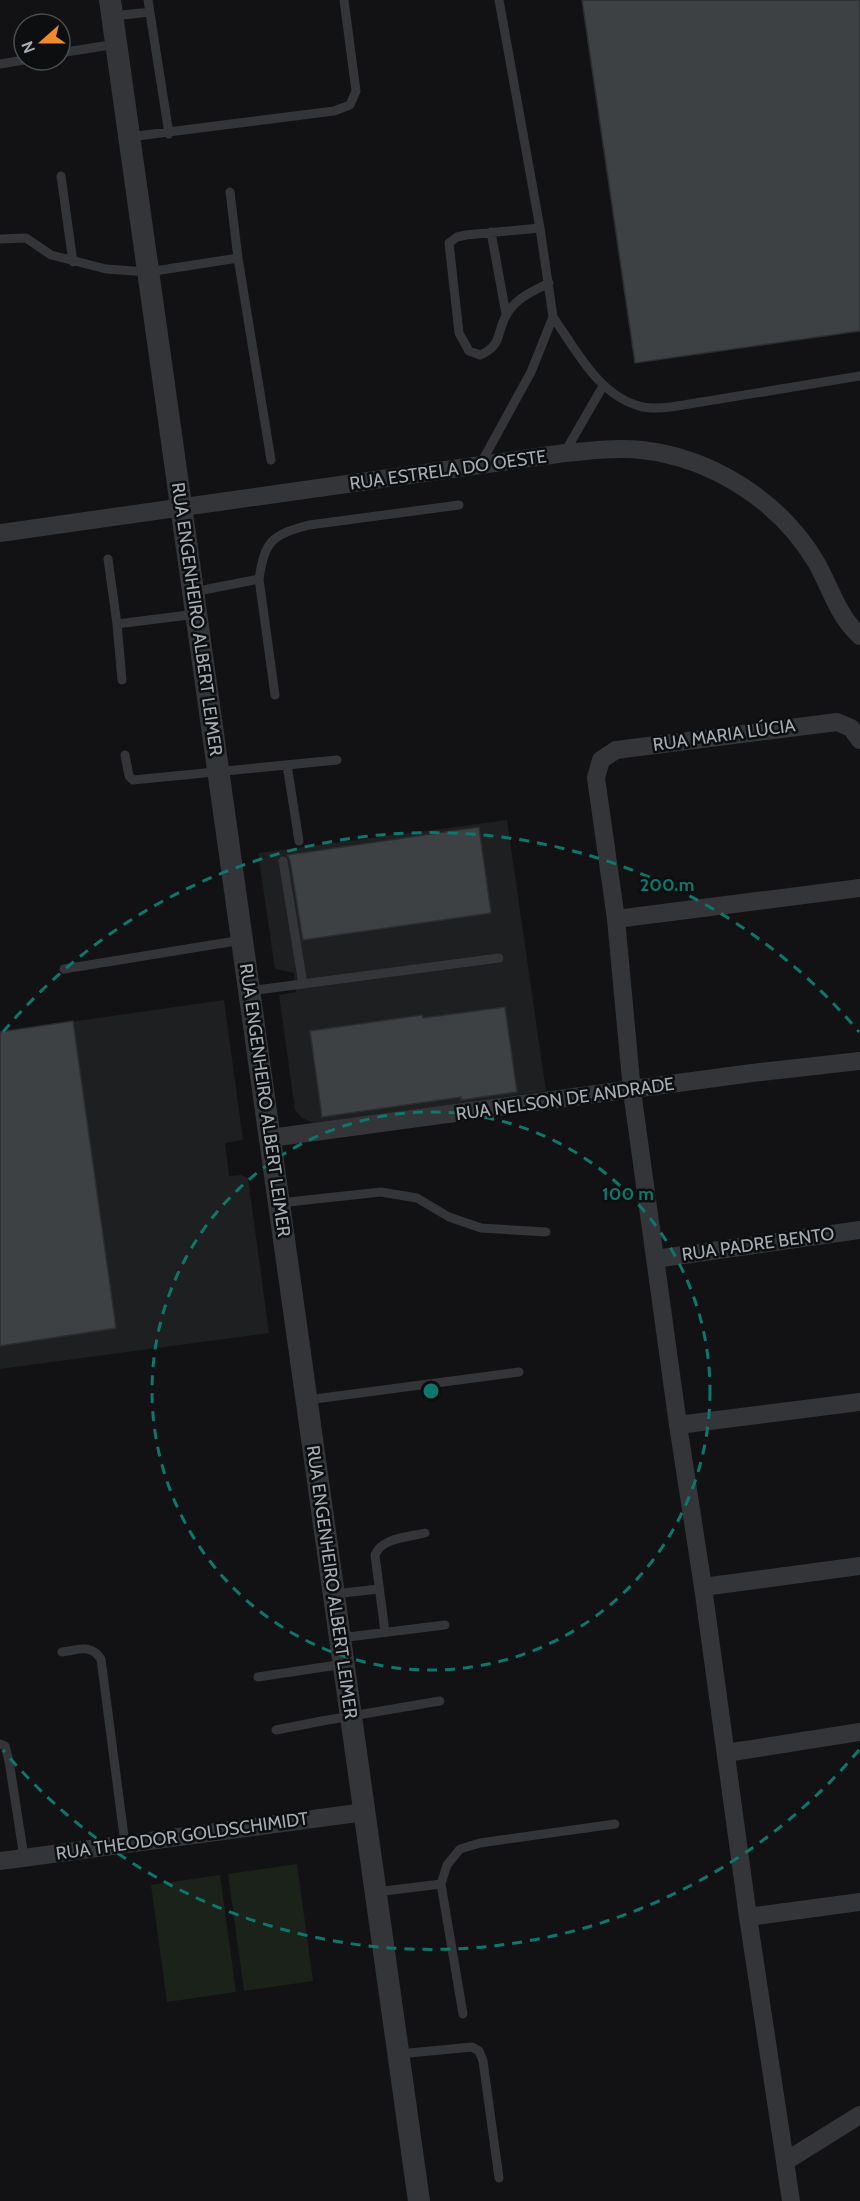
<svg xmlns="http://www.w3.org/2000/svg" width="860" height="2201" font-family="Cabin,sans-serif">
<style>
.built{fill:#1e1f21}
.green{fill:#1b221a}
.building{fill:#3e4144;stroke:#2c2d30;stroke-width:1.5}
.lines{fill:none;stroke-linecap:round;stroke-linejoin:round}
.service{stroke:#333539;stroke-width:9}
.minor{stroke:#333539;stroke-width:18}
.tertiary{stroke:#333539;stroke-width:22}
.ring{fill:none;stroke:#0f766e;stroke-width:3;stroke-dasharray:10 8}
.labels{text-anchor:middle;stroke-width:5;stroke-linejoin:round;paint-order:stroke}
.street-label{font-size:18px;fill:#a4acb4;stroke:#0d0e0f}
.centre{fill:#0f766e;stroke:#0d0e0f;stroke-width:3}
.ring-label{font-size:18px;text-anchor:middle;font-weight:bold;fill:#0f766e;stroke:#0d0e0f;stroke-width:5;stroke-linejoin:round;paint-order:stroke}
</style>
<rect width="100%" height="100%" fill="#121214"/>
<!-- built -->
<path class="built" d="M507,820L546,1091L321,1123H313L302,1118L295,1110L279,995L296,992L294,973L275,969L258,853Z
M224,1000L243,1140L225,1143L229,1176L241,1175L248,1178L269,1333L0,1369V1032Z"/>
<!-- green -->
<path class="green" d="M297,1864L313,1981L244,1991L228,1874Z
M220,1875L236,1992L167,2002L151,1885Z"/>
<!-- building -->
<path class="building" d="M582,0H860V331L635,363Z
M479,827L491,913L303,940L290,860L287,855Z
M505,1007L517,1092L461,1100V1097L322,1117L310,1031L422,1015L423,1018Z
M73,1021L116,1328L0,1346V1032Z"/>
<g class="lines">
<!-- service -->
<path class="service" d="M148,0L169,134
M113,16L150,12
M60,53L116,44
M0,64L24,60
M129,137L334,111L350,105L356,91L344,0
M61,176L73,262
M230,192L238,258
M540,228L466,235L457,237L449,243L459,333L469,351L480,355C503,346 496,331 507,314C516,298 533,291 549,283
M491,232L506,314
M0,239L26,238L51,255L106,269L148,272L238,258L271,460
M553,317C577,351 599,397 643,407C652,409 662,408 671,407L860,376
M565,452L603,386
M480,465L531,372L553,317L540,228L499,0
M108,559L117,624
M259,579L275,695
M193,592L259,579C265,541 271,535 309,525L459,505
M122,680L117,624L197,614
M125,755L129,776L133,780L337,760
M287,765L299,841
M283,861L303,984
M64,969L242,940
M249,991L499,958
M279,1203L381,1192L417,1198L449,1217L481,1228L546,1232
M307,1400L519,1372
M334,1594L379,1589
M385,1632L375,1555C381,1538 409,1537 425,1533
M340,1638L445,1625
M62,1652C79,1650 90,1643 101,1659L125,1844
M258,1677L344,1664
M276,1730L322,1721L440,1701
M0,1744L5,1746L9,1761L24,1857
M441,1884L463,2014
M376,1892L441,1884L447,1865L460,1849L480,1843L615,1824
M399,2054L472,2047L479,2051L483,2061L499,2178"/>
<!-- minor -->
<path class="minor" d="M0,533L565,453C590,451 616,447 642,450C712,458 780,501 816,562C831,588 837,615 860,636
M616,919L860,888
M270,1138L752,1073L860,1061
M655,1259L860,1230
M678,1425L860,1402
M703,1587L860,1566
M726,1753L860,1732
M0,1861L365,1812
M748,1917L860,1902
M786,2161L860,2115
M791,2201L748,1917L703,1587L678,1425L632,1091L616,919L596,778L601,760L616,750L837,722L851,728L860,740"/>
<!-- tertiary -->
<path class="tertiary" d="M110,0L419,2201"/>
</g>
<!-- distance rings -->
<g class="ring">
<circle cx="431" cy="1391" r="279"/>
<path d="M859 1750A559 559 0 0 1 3 1750M3 1032A559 559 0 0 1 859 1032"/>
</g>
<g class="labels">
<!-- street labels -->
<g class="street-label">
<text transform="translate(448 470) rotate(-8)" y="6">RUA ESTRELA DO OESTE</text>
<text transform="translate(197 619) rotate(82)" y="6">RUA ENGENHEIRO ALBERT LEIMER</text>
<text transform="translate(724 735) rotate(-8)" y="6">RUA MARIA LÚCIA</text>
<text transform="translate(565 1099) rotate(-8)" y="6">RUA NELSON DE ANDRADE</text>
<text transform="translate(265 1100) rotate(82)" y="6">RUA ENGENHEIRO ALBERT LEIMER</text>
<text transform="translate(758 1244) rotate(-8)" y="6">RUA PADRE BENTO</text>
<text transform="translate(332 1582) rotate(82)" y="6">RUA ENGENHEIRO ALBERT LEIMER</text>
<text transform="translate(182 1836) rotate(-8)" y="6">RUA THEODOR GOLDSCHIMIDT</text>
</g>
</g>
<circle cx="431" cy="1391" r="9" class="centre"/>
<g class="ring-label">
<text x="667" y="891">200 m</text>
<text x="628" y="1200">100 m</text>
</g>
<!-- north arrow -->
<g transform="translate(42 42) rotate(249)"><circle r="28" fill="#0d0e0f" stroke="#494d51" stroke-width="1.5"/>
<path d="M0-4.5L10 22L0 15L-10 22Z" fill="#f18a2d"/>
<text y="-9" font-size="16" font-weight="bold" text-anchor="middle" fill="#a4acb4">N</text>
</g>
</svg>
